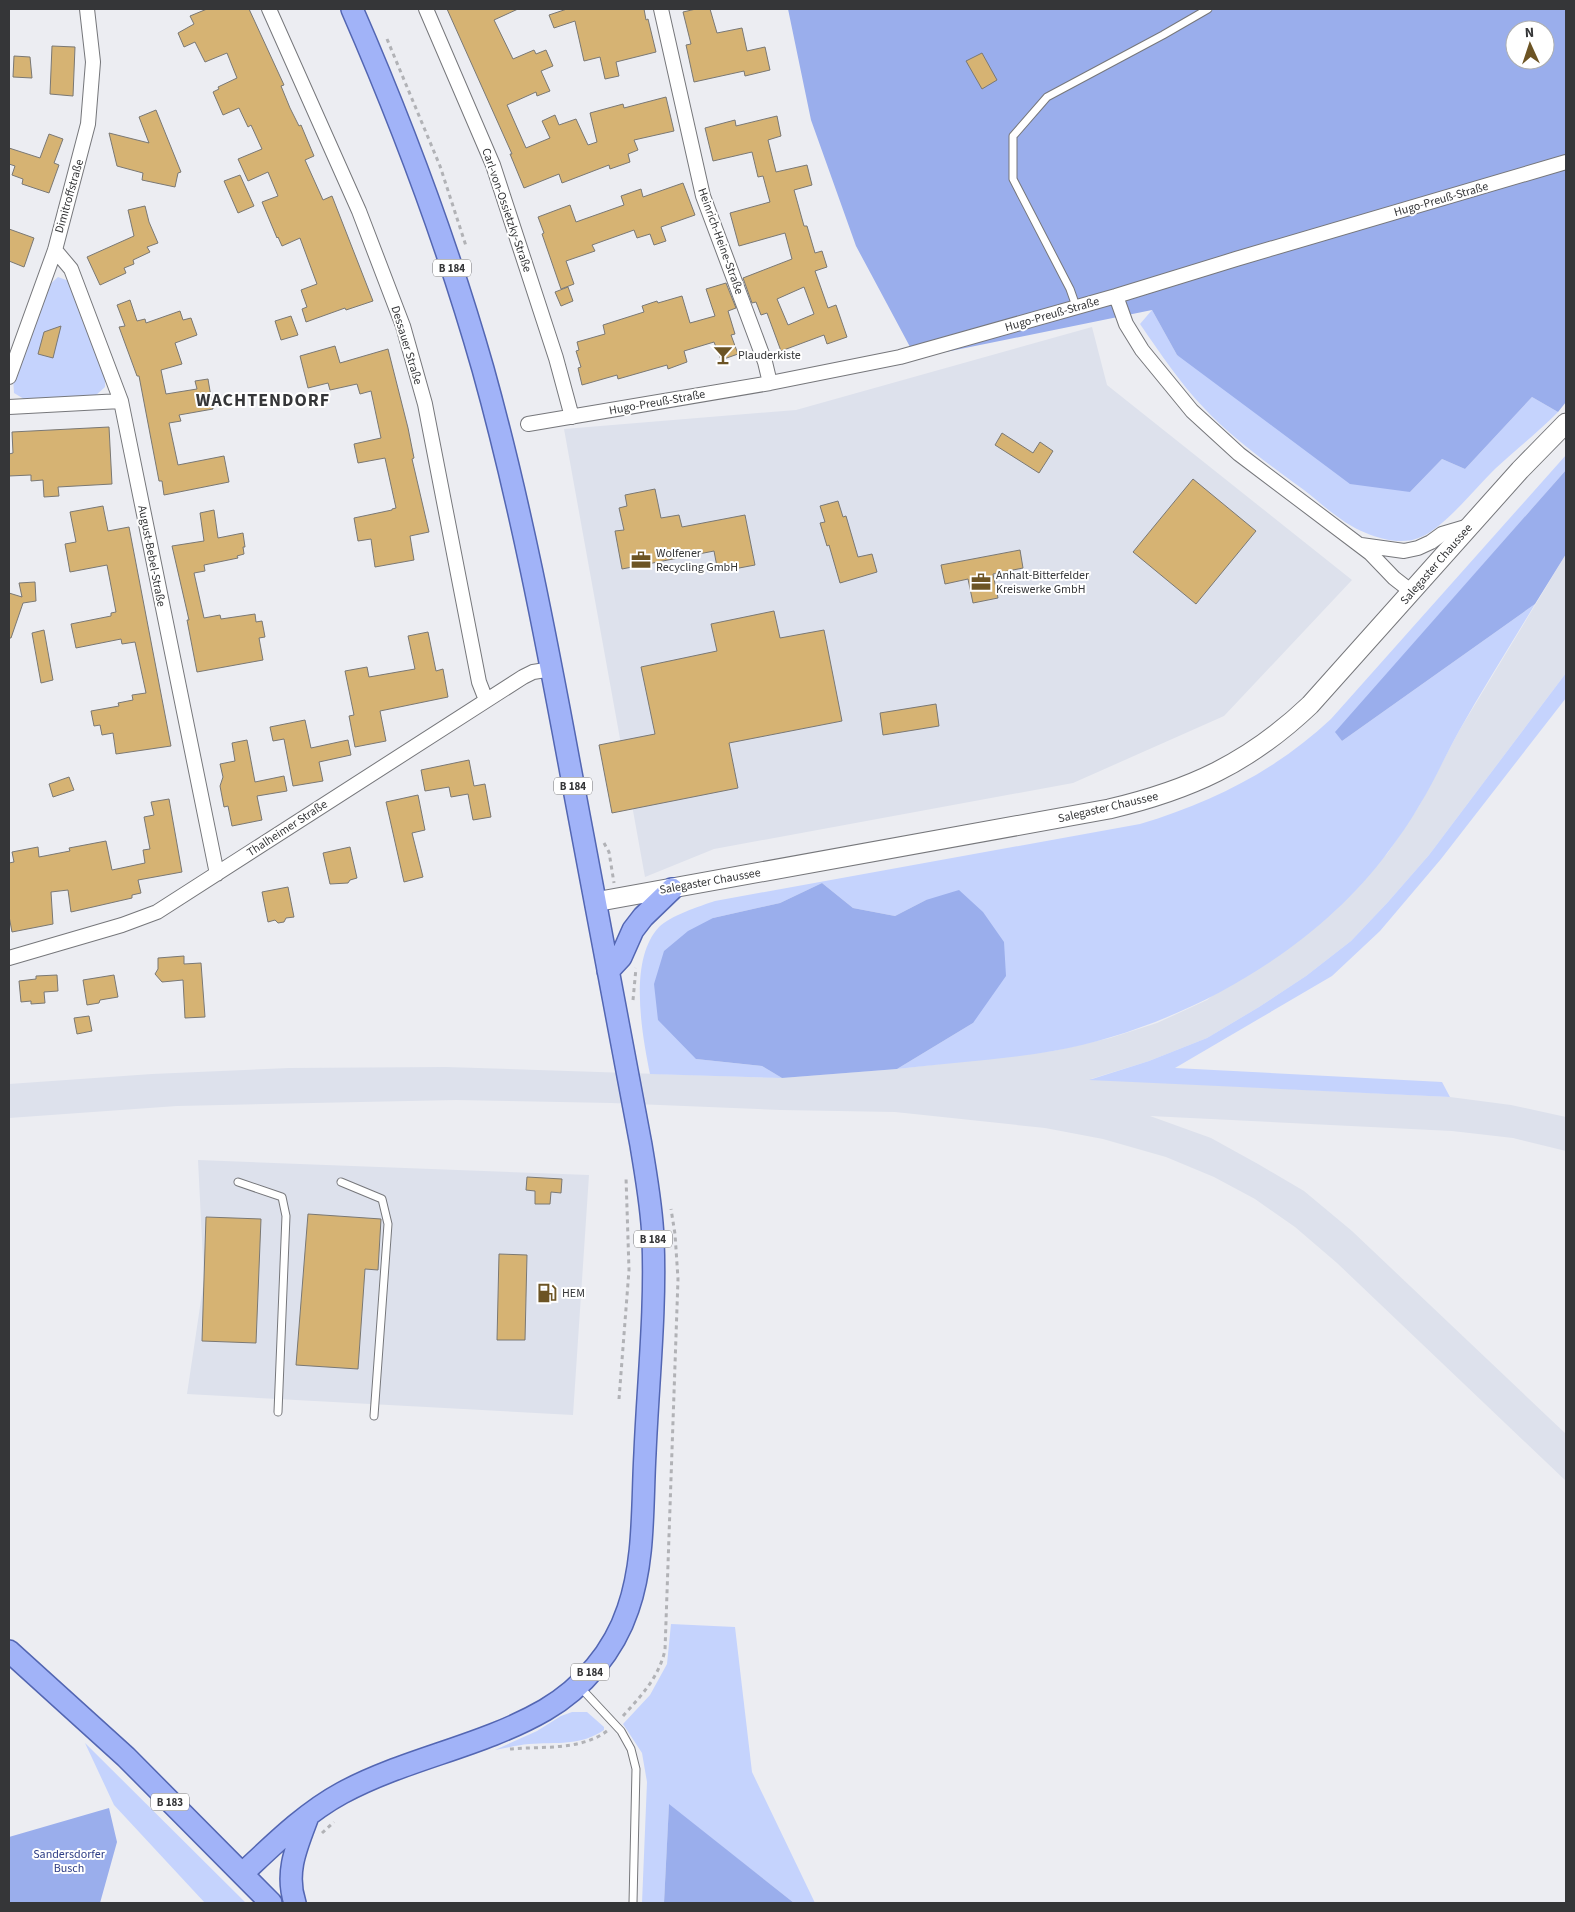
<svg xmlns="http://www.w3.org/2000/svg" width="1575" height="1912" font-family="'Source Sans 3',sans-serif">
<style>
.built{fill:#dde1ec}
.green{fill:#c5d3fd}
.forest{fill:#9aaeec;fill-rule:evenodd}
.building{fill:#d6b373;stroke:#7a7874;fill-rule:evenodd}
.lines{fill:none;stroke-linecap:round;stroke-linejoin:round}
.service-casing{stroke:#76777b;stroke-width:9}
.minor-casing{stroke:#76777b;stroke-width:16}
.secondary-casing{stroke:#76777b;stroke-width:21}
.primary-casing{stroke:#5366b2;stroke-width:24}
.path{stroke:#b1b2b6;stroke-width:3;stroke-dasharray:4 4;stroke-linecap:butt}
.service{stroke:#fff;stroke-width:7}
.minor{stroke:#fff;stroke-width:14}
.secondary{stroke:#fff;stroke-width:19}
.primary{stroke:#a1b3f8;stroke-width:21}
.labels{text-anchor:middle;stroke-width:4;stroke-linejoin:round;paint-order:stroke}
.shield{fill:#fff;stroke:#727274;stroke-width:1}
.shield-label{font-size:11px;font-weight:bold;fill:#353638}
.street-label{font-size:12px;fill:#353638;stroke:#fff}
.poi-label{font-size:12px;fill:#353638;stroke:#fff;text-anchor:start}
.park-label{font-size:12px;fill:#2d3d85;stroke:#fff}
.district-label{font-size:18px;font-weight:bold;letter-spacing:1px;fill:#353638;stroke:#fff}
</style>
<rect width="100%" height="100%" fill="#ecedf2"/>
<!-- built -->
<path class="built" d="M1092,327L1107,385L1352,580L1224,716L1073,783L714,849L645,877L564,429L796,410Z
M1566,554V673L1429,855L1388,902L1351,941L1306,976L1259,1007L1207,1038L1149,1061L1091,1079L1450,1097L1511,1105L1566,1117V1151L1513,1138L1452,1131L1150,1116L1211,1138L1258,1164L1304,1191L1352,1231L1566,1434V1481L1337,1263L1295,1227L1255,1199L1214,1177L1166,1157L1103,1139L1045,1128L895,1112L781,1110L611,1103L456,1100L177,1106L9,1118V1084L152,1074L289,1068L446,1067L782,1078L897,1069L1053,1051L1110,1038L1157,1023L1207,1000L1387,854L1419,806L1459,731Z
M198,1160L589,1175L573,1415L187,1394L204,1280Z"/>
<!-- green -->
<path class="green" d="M58,277L69,281L105,375V387L95,396L24,399L14,393L13,378L48,286Z
M1152,310L1177,355L1410,492L1442,459L1465,469L1532,397L1558,412C1538,432 1517,449 1496,468C1476,487 1445,527 1421,537C1404,545 1383,540 1366,533C1343,524 1323,505 1304,490C1270,465 1233,439 1204,408C1180,383 1160,353 1140,324Z
M1566,455V470L1336,732L1342,741L1535,604C1510,646 1483,688 1459,731C1445,756 1434,782 1419,806C1410,822 1399,837 1388,852C1313,954 1177,1029 1053,1051C1001,1060 948,1063 897,1069L973,1023L926,900L895,916L853,908L822,883L780,903L713,918L696,1059L762,1066L782,1078L650,1074C642,1034 628,960 659,927C670,916 700,906 715,901L1140,824C1213,802 1275,771 1331,719Z
M1566,673V698L1441,859L1380,931L1332,976L1175,1068L1442,1082L1450,1097L1089,1080L1149,1061L1207,1038L1259,1007L1306,976L1351,941L1388,902L1429,855Z
M671,1624L735,1627L752,1772L815,1903H794L669,1805L664,1903H642L647,1782L642,1753L623,1724L650,1695L667,1664Z
M572,1712H587L604,1727V1730C581,1746 556,1742 529,1744C518,1745 506,1748 495,1750L537,1731L561,1716Z
M85,1743L246,1903H205L114,1805Z"/>
<!-- forest -->
<path class="forest" d="M788,9H1566V402L1558,412L1532,397L1465,469L1442,459L1410,492L1350,484L1177,355L1152,310L916,358L856,246L811,120ZM1515,30H1545V60H1515Z
M1566,470V554L1535,604L1342,741L1335,732Z
M822,883L853,908L895,916L926,900L959,890L983,912L1004,942L1006,976L973,1023L897,1069L782,1078L762,1066L696,1059L658,1020L654,984L664,951L688,931L713,918L780,903Z
M669,1804L794,1903H664Z
M109,1808L117,1842L100,1903H9V1837Z"/>
<!-- building -->
<path class="building" d="M207,9H249L284,85L281,86L290,108L299,126L301,125L314,156L305,160L323,200L332,196L373,301L346,310L345,308L306,322L302,309L307,307L301,290L317,284L300,238L282,246L278,237L277,238L262,202L278,196L268,172L248,181L238,159L262,149L251,125L248,127L239,108L223,115L213,92L219,89L218,87L237,78L227,53L205,62L195,42L184,47L178,33L194,24L190,16Z
M447,9H518L494,20L513,59L534,50L536,54L546,50L553,66L541,71L550,91L537,96L536,92L507,105L526,148L550,138L542,121L555,115L559,125L576,119L588,145L597,142L590,113L623,104L624,108L666,97L674,131L634,140L638,150L628,154L630,162L610,169L609,165L562,183L559,174L524,188L510,154H512Z
M567,9H644L646,20L648,19L656,52L616,62L619,76L605,79L600,57L584,61L575,21L554,28L549,15Z
M696,9H710L717,33L742,28L747,51L765,47L770,70L745,76L744,71L694,82L686,45L691,44L683,12Z
M52,46L75,47L73,96L50,94Z
M982,53L997,80L982,89L966,61Z
M14,56L30,57L32,78L13,77Z
M156,110L181,172L178,173L175,187L142,180L143,173L117,166L109,133L149,143L139,117Z
M777,116L781,136L768,140L776,172L807,165L812,185L794,190L804,226H807L815,253L822,251L827,267L815,271L828,308L836,305L847,337L827,344L824,335L781,351L767,313L761,315L756,302L752,303L743,278L792,259L785,233L739,246L730,213L770,202L763,176L758,177L752,152L713,161L705,128L735,120L736,126ZM804,287L814,314L788,325L777,299Z
M49,134L63,139L54,163L59,165L49,193L22,184L23,179L12,175L15,166L9,164V148L40,158Z
M240,175L254,206L238,213L224,181Z
M683,183L695,215L661,227L666,241L654,245L650,234L637,238L634,230L592,245L595,251L566,261L574,284L561,289L542,234L544,233L538,217L570,205L576,222L624,205L621,196L641,189L643,197Z
M145,206L149,222L158,243L147,247L150,252L133,260L134,264L124,268L126,273L100,285L87,257L134,236L128,210Z
M9,229L34,238L24,267L9,261Z
M726,283L736,308L728,311L735,334L731,335L738,354L721,360L714,342L684,351L687,362L668,369L667,365L618,379L617,375L582,385L578,368L581,367L576,351L579,350L577,342L605,334L603,325L644,312L642,306L657,301L658,303L682,296L690,323L715,316L706,289Z
M568,287L573,301L561,306L555,292Z
M130,300L137,321L145,319L146,323L180,311L183,320L191,318L197,335L175,343L182,364L161,370L166,394L197,389L195,381L208,379L213,409L179,415L181,421L169,423L178,465L224,456L229,482L164,495L162,481H159L139,376H137L119,327L125,326L117,305Z
M291,316L298,335L281,340L275,321Z
M61,326L53,358L38,354L44,332Z
M335,346L340,363L388,349L408,428L414,458L412,459L429,532L410,536L414,560L375,567L371,539L358,541L354,518L392,510V509L396,508L385,458L358,463L354,444L381,438L371,391L360,394L357,384L330,390L328,383L308,388L300,356Z
M109,427L112,484L58,487L59,496L44,497L43,480L31,481V475L9,476V454L13,453L12,432Z
M1002,433L1033,453L1040,442L1053,451L1039,473L995,445Z
M1193,479L1256,531L1196,604L1133,552Z
M655,489L661,518L679,515L682,527L745,515L755,565L718,572L714,551L622,569L615,531L624,530L619,508L627,506L625,495Z
M838,501L843,517L846,516L858,557L872,554L877,572L840,583L829,545L827,546L820,523L825,522L820,506Z
M103,506L108,531L129,527L171,746L116,754L113,733L102,735L100,725L94,726L91,711L119,706L118,703L133,700L132,695L146,693L135,642L122,644L121,639L76,648L71,624L111,616V613L116,612L107,565L70,572L65,544L76,542L70,512Z
M214,510L218,538L243,533L245,547H243L244,554L237,556L238,558L204,565L205,571L194,573L204,618L220,615L221,619L255,614L256,622L262,621L265,637L259,638L263,660L197,672L187,620H189L172,546L204,541L200,513Z
M1020,550L1023,568L993,574L998,598L973,603L968,579L945,584L941,565Z
M35,582L36,601L23,603L11,638H9V593L22,597L19,583Z
M774,611L780,638L824,630L842,721L729,743L738,788L612,813L599,745L655,734L641,667L717,651L711,624Z
M44,630L53,680L41,683L32,633Z
M428,632L436,671L443,669L448,697L380,711L386,741L355,747L349,716L354,715L345,671L367,667L369,677L415,669L408,636Z
M936,704L939,726L883,735L880,713Z
M305,720L311,748L348,740L351,755L319,762L323,781L293,786L284,739L273,741L270,727Z
M247,740L255,782L284,776L287,791L257,796L262,820L232,826L228,806L224,807L220,786L223,777L220,764L235,761L232,743Z
M469,760L474,786L485,784L491,817L473,820L468,794L451,797L449,787L425,791L421,770Z
M69,777L74,790L53,797L49,784Z
M418,795L425,830L412,833L423,877L404,882L386,802Z
M169,799L182,872L138,880L141,893L132,895V898L71,912L68,890L51,892L53,924L12,932L9,916V863L14,862L12,852L38,847L39,857L70,851L69,848L106,841L112,870L145,863L143,850L150,849L144,817L154,815L151,802Z
M350,847L357,878L350,880L348,883L330,884L323,853Z
M288,887L294,917L286,918L284,922L278,923L275,920L268,922L262,892Z
M184,956V964L201,963L205,1017L185,1018L183,980L162,982L155,974L158,969V958Z
M57,975L58,991L44,992L45,1003L31,1004V1001L21,1002L19,981L36,979V976Z
M114,975L118,997L100,1000L99,1003L87,1005L83,980Z
M89,1016L92,1031L77,1034L74,1018Z
M527,1177L562,1179L561,1193L551,1192L550,1204H535V1191L526,1190Z
M308,1214L381,1219L378,1270L365,1269L358,1369L296,1365Z
M206,1217L261,1219L256,1343L202,1341Z
M499,1254L527,1255L525,1340H497Z"/>
<g class="lines">
<defs>
<path id="service" d="M1076,306L1070,289L1013,179V136L1047,97L1163,35L1208,9
M238,1182L282,1197L286,1216L278,1412
M341,1182L382,1199L388,1224L374,1416
M580,1687L621,1731L631,1749L636,1769L633,1903"/>
<path id="minor" d="M269,9L359,211L403,326L425,404L479,682L486,700
M426,9L493,165L556,358L572,417
M661,9L703,196L765,362L770,383
M55,250L71,269L121,401L217,874
M1116,296L1126,324L1142,350L1192,411L1239,454L1370,553L1394,578L1412,592
M9,377L55,250L88,124L93,62L87,9
M9,407L121,401
M528,424L770,383L900,357L1116,296L1236,259L1566,162
M1361,545L1404,551L1418,548L1431,542L1442,534L1469,526
M9,958L122,925L157,912L523,677L533,672L552,669"/>
<path id="secondary" d="M595,902L1109,809C1190,790 1249,763 1310,705L1520,470L1566,423"/>
<path id="primary" d="M608,971L621,957L633,930L643,917L672,889
M9,1651L126,1757L271,1903
M243,1873C273,1845 305,1813 342,1793C407,1758 481,1747 545,1710C583,1688 614,1651 628,1609C645,1560 642,1505 645,1453C648,1382 656,1310 653,1239C652,1208 646,1176 641,1145C617,1021 594,897 571,773C546,638 520,502 483,369C448,246 403,126 352,9
M295,1903C285,1873 296,1848 307,1819"/>
</defs>
<!-- service casing -->
<use href="#service" class="service-casing"/>
<!-- minor casing -->
<use href="#minor" class="minor-casing"/>
<!-- secondary casing -->
<use href="#secondary" class="secondary-casing"/>
<!-- primary casing -->
<use href="#primary" class="primary-casing"/>
<!-- path -->
<path class="path" d="M387,39L440,166L466,246
M604,843L609,852L614,883
M633,1000L636,968
M619,1399L629,1270L626,1177
M623,1716C641,1696 659,1677 665,1650L678,1279L675,1234L671,1209
M510,1749C542,1746 580,1751 607,1731
M322,1833L334,1822"/>
<!-- service -->
<use href="#service" class="service"/>
<!-- minor -->
<use href="#minor" class="minor"/>
<!-- secondary -->
<use href="#secondary" class="secondary"/>
<!-- primary -->
<use href="#primary" class="primary"/>
</g>
<!-- icons -->
<defs>
<symbol id="bar-bare" viewBox="-9 -9 18 18"><path d="M-6-5H6L.8 .8V4.5H3.5V6h-7V4.5H-.8V.8Z" fill="#6c5424" stroke="#fff" stroke-width="2.5" paint-order="stroke"/></symbol>
<symbol id="office-bare" viewBox="-9 -9 18 18"><path d="M-6-3h4V-5.5h4V-3h4V5H-6ZM-1-4.5V-3h2v-1.5ZM-6 0V1H6V0Z" fill="#6c5424" stroke="#fff" stroke-width="2.5" paint-order="stroke"/></symbol>
<symbol id="fuel-bare" viewBox="-9 -9 18 18"><path d="M-5.5-6h7V0h2V4h1.3V-2.5L3-4.5l.8-.8L6-3V5H2.5V1h-1V6h-7ZM-4.2-4.7v3.2H.2V-4.7Z" fill="#6c5424" stroke="#fff" stroke-width="2.5" paint-order="stroke"/></symbol>
</defs>
<g fill-rule="evenodd">
<use href="#bar-bare" x="709" y="341" width="28" height="28"/>
<use href="#office-bare" x="627" y="546" width="28" height="28"/>
<use href="#office-bare" x="967" y="568" width="28" height="28"/>
<use href="#fuel-bare" x="533" y="1279" width="28" height="28"/>
</g>
<g class="labels">
<!-- shield labels -->
<g class="shield">
<rect x="433" y="259.5" width="38" height="17" rx="4"/>
<rect x="554" y="777.5" width="38" height="17" rx="4"/>
<rect x="634" y="1230.5" width="38" height="17" rx="4"/>
<rect x="571" y="1663.5" width="38" height="17" rx="4"/>
<rect x="151" y="1793.5" width="38" height="17" rx="4"/>
</g>
<g class="shield-label">
<text x="452" y="272">B 184</text>
<text x="573" y="790">B 184</text>
<text x="653" y="1243">B 184</text>
<text x="590" y="1676">B 184</text>
<text x="170" y="1806">B 183</text>
</g>
<!-- street labels -->
<g class="street-label">
<text transform="translate(69 196) rotate(-74)" y="4">Dimitroffstraße</text>
<text transform="translate(1441 199) rotate(-16)" y="4">Hugo-Preuß-Straße</text>
<text transform="translate(507 210) rotate(71)" y="4">Carl-von-Ossietzky-Straße</text>
<text transform="translate(721 241) rotate(70)" y="4">Heinrich-Heine-Straße</text>
<text transform="translate(1052 314) rotate(-16)" y="4">Hugo-Preuß-Straße</text>
<text transform="translate(407 345) rotate(73)" y="4">Dessauer Straße</text>
<text transform="translate(657 402) rotate(-10)" y="4">Hugo-Preuß-Straße</text>
<text transform="translate(152 556) rotate(79)" y="4">August-Bebel-Straße</text>
<text transform="translate(1436 564) rotate(-49)" y="4">Salegaster Chaussee</text>
<text transform="translate(1108 807) rotate(-13)" y="4">Salegaster Chaussee</text>
<text transform="translate(287 828) rotate(-33)" y="4">Thalheimer Straße</text>
<text transform="translate(710 881) rotate(-10)" y="4">Salegaster Chaussee</text>
</g>
<!-- poi labels -->
<g class="poi-label">
<text x="738" y="359">Plauderkiste</text>
<text x="656" y="557">Wolfener<tspan x="656" dy="14">Recycling GmbH</tspan></text>
<text x="996" y="579">Anhalt-Bitterfelder<tspan x="996" dy="14">Kreiswerke GmbH</tspan></text>
<text x="562" y="1297">HEM</text>
</g>
<!-- park labels -->
<g class="park-label">
<text x="69" y="1858">Sandersdorfer<tspan x="69" dy="14">Busch</tspan></text>
</g>
<!-- district labels -->
<g class="district-label">
<text x="263" y="406">WACHTENDORF</text>
</g>
</g>
<!-- border -->
<rect width="1575" height="1912" fill="none" stroke="#353638" stroke-width="20"/>
<!-- north arrow -->
<g transform="translate(1530 45) rotate(357)"><circle r="24" fill="#ffffff" stroke="#aeafaf"/>
<path d="M0-4L9 19L0 12L-9 19Z" fill="#6c5424"/>
<text y="-8" font-size="14" font-weight="bold" text-anchor="middle" fill="#353638">N</text>
</g>
</svg>
